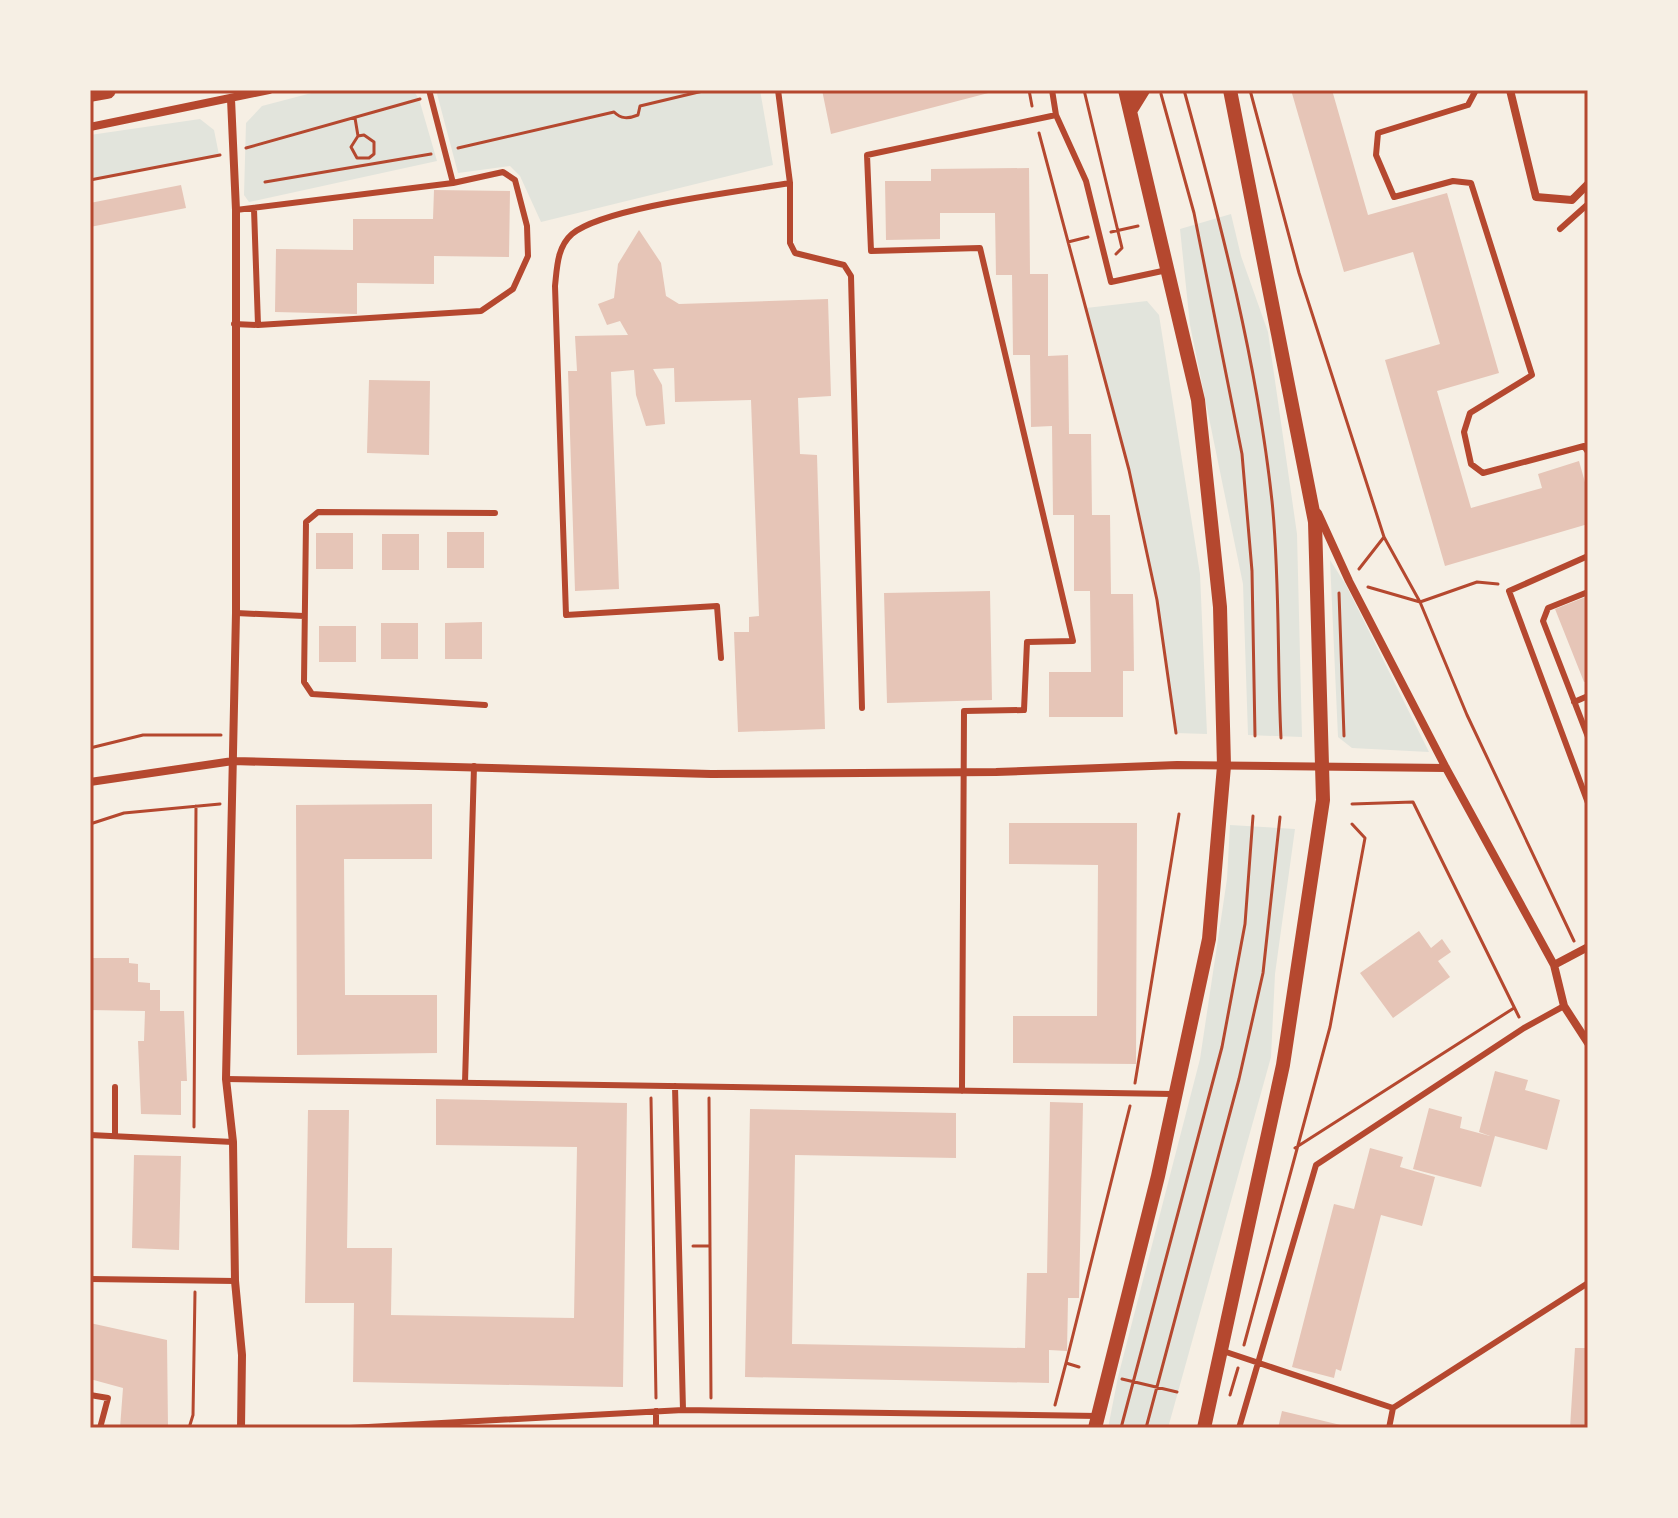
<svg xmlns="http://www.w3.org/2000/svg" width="1678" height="1518" font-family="'PT Sans',sans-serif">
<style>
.green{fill:#e2e4dc}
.building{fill:#e6c5b7}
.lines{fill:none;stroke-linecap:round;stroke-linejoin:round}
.path{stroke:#b5482f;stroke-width:3}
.service{stroke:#b5482f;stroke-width:6}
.minor{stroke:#b5482f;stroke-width:8}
.tertiary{stroke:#b5482f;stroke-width:14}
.primary{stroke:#b5482f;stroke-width:18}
.neatline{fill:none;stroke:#b5482f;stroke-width:3}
</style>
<rect width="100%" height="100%" fill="#f6efe4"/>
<!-- green -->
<path class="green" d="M323,90H413L419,99L437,161L249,202L244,195L246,123L262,106Z
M436,90H760L773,165L541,222L520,176L510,166L458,173Z
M200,119L214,130L219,155L90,180V135Z
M1231,214L1241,256L1268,332L1297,534L1302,737L1248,735L1243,584L1190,325L1180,229Z
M1147,301L1159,315L1200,574L1207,734L1176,733L1157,600L1129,470L1086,308Z
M1330,560L1346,585L1429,752L1352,748L1338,737Z
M1230,825L1295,829L1275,974L1271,1057L1168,1428H1108L1118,1377L1200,1059L1227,879Z"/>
<!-- building -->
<path class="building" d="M822,90H996V91L831,134Z
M1291,90H1332L1368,215L1447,193L1499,373L1437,391L1471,508L1542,488L1538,474L1579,461L1588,493V524L1445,566L1385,360L1440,344L1413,252L1344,272Z
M1029,168L1030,274H1048V356L1068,355L1069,434H1091L1092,515H1110L1111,594H1133L1134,671H1123V717H1049V672H1091L1090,591H1074V515H1053L1052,426L1031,427L1030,355H1013L1012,275H996L995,213H940V239L886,240L885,181H931V169Z
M181,185L186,208L90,227V203Z
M434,190L510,191L509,257L434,256V284L357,283V314L275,312L276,249L353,250V219H433Z
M639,230L661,263L666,296L679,304L828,299L831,396L798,398L800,454L817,455L825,729L738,732L734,632H749V617L759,616L751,400L675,402L674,368L653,369L662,385L665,424L646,426L636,395L634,370L611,372L619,589L575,591L568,371H577L575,336L628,335L620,321L607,325L598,304L614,298L618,264Z
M369,380L430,381L429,455L367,453Z
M447,532H484V568H447Z
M316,533H353V569H316Z
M382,534H419V570H382Z
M990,591L992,700L887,703L884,593Z
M1588,596V681L1584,682L1555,609Z
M482,622V659H445V623Z
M381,623H418V659H381Z
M319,626H356V662H319Z
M432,804V859H344L345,995H437V1053L297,1055L296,805Z
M1009,823H1137L1136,1064L1013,1063V1016H1097L1098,865L1009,864Z
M1419,931L1431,948L1442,939L1451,952L1438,961L1450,977L1393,1018L1360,973Z
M92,958H129V963L138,964V982L150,983V990H160V1011H184L187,1081H181V1115L141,1114L138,1041H144L145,1011L90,1010Z
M1495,1071L1528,1080L1525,1090L1560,1100L1547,1150L1495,1136L1481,1187L1413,1169L1429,1108L1462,1117L1460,1128L1490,1136L1479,1132Z
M436,1099L627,1103L623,1387L353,1382L354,1303H305L308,1110H349L347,1248H392L391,1315L574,1318L577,1147L436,1145Z
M1050,1102L1083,1103L1079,1298H1068L1067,1351L1049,1350V1383L745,1377L750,1109L956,1113V1158L795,1155L792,1344L1025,1348L1027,1273H1047Z
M1370,1148L1403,1157L1400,1167L1435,1177L1422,1226L1381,1215L1341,1371L1336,1369L1334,1378L1292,1367L1334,1204L1354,1209Z
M134,1155L181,1156L179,1250L132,1248Z
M90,1323L167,1340L168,1428H120L123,1388L90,1379Z
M1575,1348H1588V1428H1570Z
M1282,1411L1349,1427V1428H1278Z"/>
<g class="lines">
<!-- path -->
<path class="path" d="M1029,90L1032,106
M1084,90L1122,248L1116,254
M1184,90C1221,224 1257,362 1272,501C1280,579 1277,659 1281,738
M1250,90L1299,273L1384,537L1420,602L1467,715L1574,941
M1161,94L1194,213L1242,454L1252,571L1255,736
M355,118L358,136L351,147L357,158H369L374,154V142L364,135L358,136
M1039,133L1129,470L1157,600L1176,733
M246,148L420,99
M458,148L614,112C621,119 628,119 638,115L640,106L707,90
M90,180L220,155
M265,182L431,154
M1111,232L1138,226
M1068,242L1088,237
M1359,569L1384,537
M1368,587L1420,602L1477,582L1498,584
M1339,593L1344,736
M90,748L143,735H221
M1352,804L1413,802L1519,1017
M90,824L124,813L220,804
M1135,1083L1179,814
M651,1098L656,1398
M709,1098L711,1398
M194,1127L196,806
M1295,1148L1514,1008
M693,1246H710
M1244,1345L1330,1027L1365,838L1352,824
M1066,1363L1130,1106
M1122,1379L1177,1392
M1230,1395L1238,1368
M1055,1405L1066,1363L1079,1367
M189,1428L193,1415L195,1292
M1121,1428L1222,1047L1245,924L1253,816
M1146,1428L1239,1079L1263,973L1280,817"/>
<!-- service -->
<path class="service" d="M1052,90L1056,115
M1476,90L1468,105L1378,133L1376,155L1394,197L1453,181L1471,183L1532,375L1470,413L1464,432L1471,464L1483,473L1584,446L1588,452
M790,183V243L795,253L844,265L851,276L862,708
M254,209L258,325L481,311L513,289L528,256L527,226L515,180L503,172L453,183
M236,210L453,183L429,90
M1560,229L1588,204
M234,324L258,325
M1588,556L1509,591L1588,803
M1588,592L1548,608L1543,621L1588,737
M236,613L304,616
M721,658L717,606L566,615L555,286C557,268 557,247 572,234C604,207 743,191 790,183L778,90
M1574,702L1588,696
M485,705L312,694L304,682L306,522L318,512L495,513
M226,1079L1173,1094
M465,1083L474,766
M675,1086L683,1410
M115,1087V1136
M962,1091L964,711L1024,710L1027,642L1073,641L980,248L871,251L867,155L1056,115L1086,181L1111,282L1167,270
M90,1135L233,1142
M90,1279L235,1281
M1223,1351L1393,1408
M90,1395L108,1398L100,1428
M350,1428L683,1410L1098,1416
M656,1428V1411
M1239,1428L1316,1165L1524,1028L1564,1006
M1389,1428L1393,1408L1588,1283"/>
<!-- minor -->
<path class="minor" d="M1510,90L1536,197L1572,200L1588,184
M231,99L236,210V613L226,1079L233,1142L235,1281L242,1355L241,1428
M90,127L269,90
M1318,513L1349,581L1446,768L1554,965L1564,1006L1588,1043
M90,782L233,761L711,774L996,772L1177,765L1446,768
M1554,965L1588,947"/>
<!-- tertiary -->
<path class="tertiary" d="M1130,111L1143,90
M1095,1428L1158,1176L1209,939L1224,766L1220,607L1198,400L1125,90
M1204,1428L1283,1065L1323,800L1315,522L1230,90"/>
<!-- primary -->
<path class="primary" d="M90,93L107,90"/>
</g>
<!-- border -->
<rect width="1678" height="1518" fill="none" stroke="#f6efe4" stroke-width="184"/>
<rect x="92" y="92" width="1494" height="1334" class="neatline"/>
</svg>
